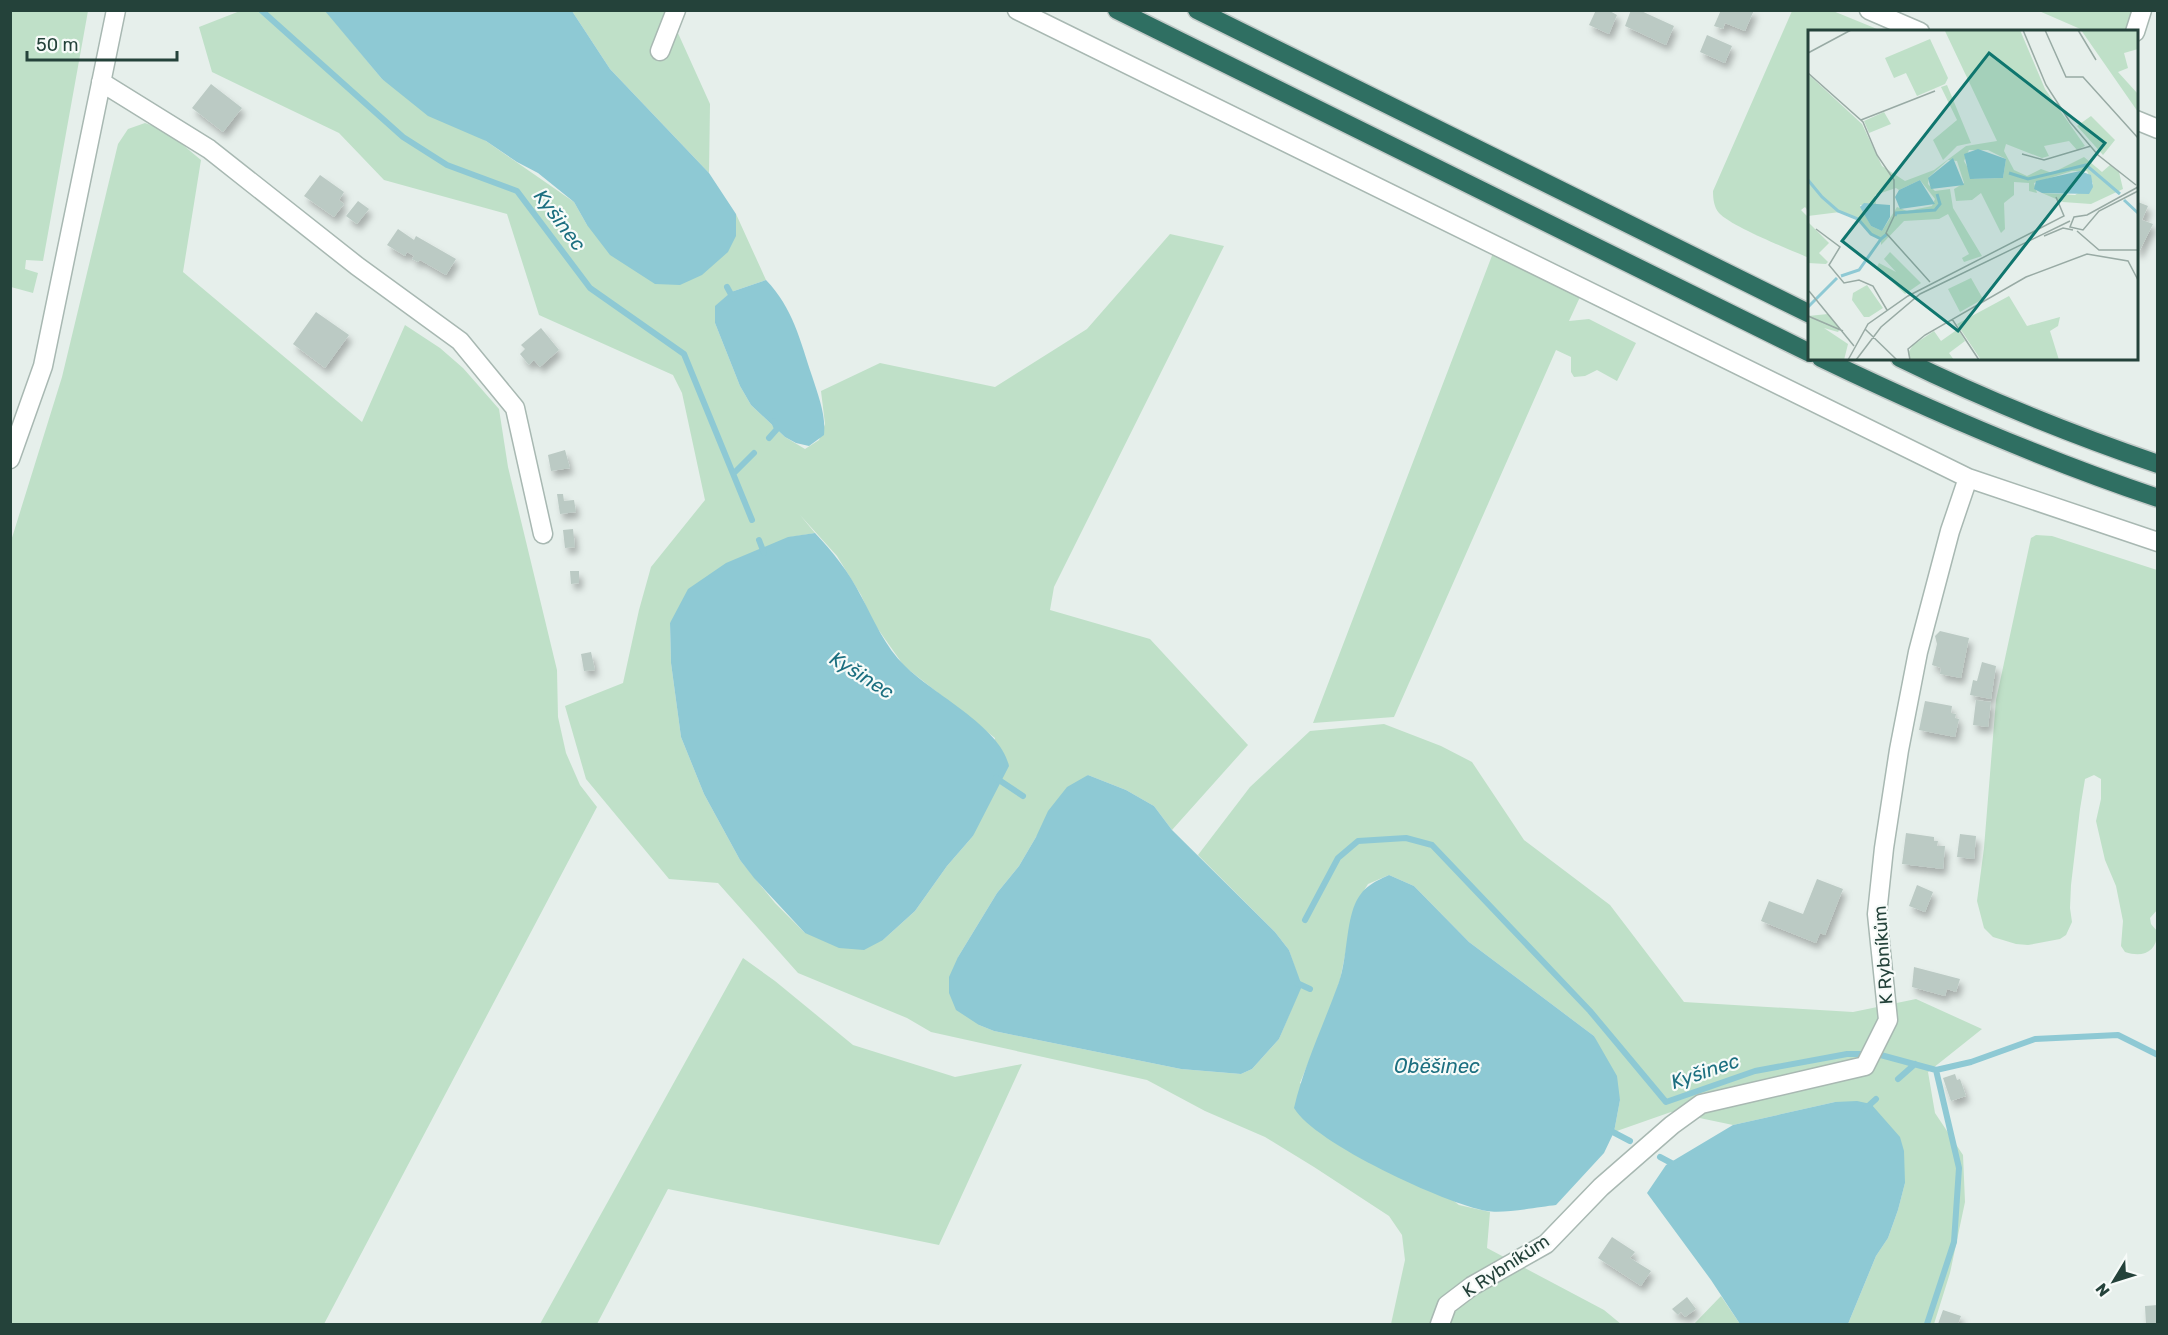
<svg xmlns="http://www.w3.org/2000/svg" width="2168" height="1335" font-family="Rubik,sans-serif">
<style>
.green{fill:#bfe0c8;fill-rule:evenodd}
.water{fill:#8ec9d4}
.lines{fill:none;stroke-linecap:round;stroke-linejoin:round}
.stream{stroke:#8ec9d4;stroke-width:6}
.building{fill:#bbcac4;filter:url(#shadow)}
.minor-casing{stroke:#a8b8b2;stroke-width:21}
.highway-casing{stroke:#c2cac8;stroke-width:21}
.minor{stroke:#fff;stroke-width:18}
.highway{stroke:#2f6f62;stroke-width:18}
.labels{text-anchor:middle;stroke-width:4.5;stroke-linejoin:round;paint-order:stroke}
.street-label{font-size:18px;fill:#24423a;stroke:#f7fbf9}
.water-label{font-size:20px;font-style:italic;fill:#1c6f80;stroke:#f7fbf9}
.inset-river{fill:none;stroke:#8ec9d4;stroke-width:3}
.inset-road{fill:none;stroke:#98aaa4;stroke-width:1.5}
.view{fill:#0f766e;fill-opacity:0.15;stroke:#0f766e;stroke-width:3}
.inset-edge{fill:none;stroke:#24423a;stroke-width:3}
</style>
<defs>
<filter id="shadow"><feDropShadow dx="3.5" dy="6" stdDeviation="3" flood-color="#0004"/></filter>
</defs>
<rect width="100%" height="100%" fill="#e6efeb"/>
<!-- green -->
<path class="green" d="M10,11H88L43,261L26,260L25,269L38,273L33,293L11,287Z
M240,11H326L382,79L486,141L574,202L587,225L736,236V214L766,280L731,292L716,306L715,323L740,386L751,405L785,437L805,449L819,440L825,424L821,391L880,363L995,387L1087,329L1170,234L1224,246L1054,587L1050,610L1150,639L1248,745L1172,830L1154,806L1126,790L1088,775L1036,837L1019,866L997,893L958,957L979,1025L994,1031L1181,1069L1241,1074L1252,1069L1279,1039L1301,986L1289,950L1275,932L1198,855L1250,787L1310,731L1384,724L1441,746L1472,762L1524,840L1610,905L1684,1002L1853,1012L1916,999L1982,1029L1928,1072L1935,1113L1963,1155L1965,1202L1950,1273L1934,1324H1848L1876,1256L1888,1238L1898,1210L1905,1183L1835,1102L1733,1125L1671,1112L1614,1132L1620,1100L1594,1036L1469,942L1414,886L1389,875L1368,884L1355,905L1340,980L1327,1017L1300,1083L1459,1205L1490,1212L1487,1248L1604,1310L1621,1324H1391L1405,1260L1402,1235L1389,1216L1314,1167L1265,1137L1205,1111L1147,1080L931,1032L907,1018L798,973L718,883L669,879L586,779L565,706L623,683L639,610L651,567L705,500L682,393L673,375L539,315L507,214L384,180L339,133L212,72L199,27ZM800,515L837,556L861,595L873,622L904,666L995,738L973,836L947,866L915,911L883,940L805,933L775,903L740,860L704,794L681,737L671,663L670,623L791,537L815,533Z
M572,11H668L710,104L709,173L610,69Z
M1792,11H1833L1882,31L1810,32L1809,212L1805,207L1801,210L1807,216L1809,214V258C1789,249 1732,227 1719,213C1714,207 1713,199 1713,191Z
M2039,11H2134L2127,32L2085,31Z
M145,123C168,130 183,145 201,160L183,272L362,422L405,325L440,348L463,368L499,409L508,467L557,670L558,717L566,753L580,785L597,807L324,1324H11V541L62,377L118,144L128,129Z
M1493,253L1580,297L1569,321L1589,319L1636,343L1617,381L1597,370L1585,376L1574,377L1571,372V357L1556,350L1394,717L1313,723Z
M2036,535L2052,536L2157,570L2158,909L2150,918L2151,924L2157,931C2158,952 2143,958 2125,952L2121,946L2123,921L2116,886L2105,860L2096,821L2101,799V779L2094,775L2085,779L2080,809L2071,885L2070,908L2072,922L2066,935L2060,939L2028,945L2016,944L1993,937L1984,928L1977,901L1984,848L1996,700L2031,538Z
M743,958L775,981L853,1045L955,1077L1022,1064L939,1245L668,1189L597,1324H540Z
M1721,1296L1740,1324H1694Z"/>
<!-- water -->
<path class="water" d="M325,11H572L610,69L709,173L736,214V236L728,252L702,275L680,285L655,284L610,255L587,225L574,202L538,173L517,162L486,141L428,116L382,79Z
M766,280C793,308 800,340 812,376C818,395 826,414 824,435L809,446L796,443L785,437L751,405L740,386L715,323V306L731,292Z
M815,533C833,552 849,572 861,596C874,620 885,647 905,666C933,694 1001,727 1009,766L973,836L947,866L915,911L883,940L864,950L839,948L805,933L754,878L740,860L704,794L681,737L671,663L670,623L688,589L726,563L788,537Z
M1088,775L1126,790L1154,806L1172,830L1275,932L1289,950L1302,986L1279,1039L1252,1069L1241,1074L1181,1069L994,1031L979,1025L956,1010L949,993V977L958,957L997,893L1019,866L1036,837L1048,811L1067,787Z
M1389,875L1414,886L1469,942L1594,1036L1617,1076L1620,1100L1614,1132L1604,1153L1556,1205C1538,1207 1503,1214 1487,1211C1446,1204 1314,1143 1294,1108C1304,1065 1324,1024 1339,982C1347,959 1346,925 1355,904C1363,887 1372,883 1389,875Z
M1857,1101L1871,1104L1900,1137L1904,1151L1905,1183L1898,1210L1888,1238L1876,1256L1848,1324H1740L1711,1280L1647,1193L1666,1165L1733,1125L1835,1102Z"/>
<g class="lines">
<!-- stream -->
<path class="stream" d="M261,10L403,137L447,165L517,191L590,288L684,354L752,520
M727,287L733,298
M769,438L777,429L774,421
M734,473L754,453
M759,540L764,553
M996,778L1023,796
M1305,920L1338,858L1358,841L1406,838L1432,845L1590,1011L1666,1102L1755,1071L1847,1054H1877L1936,1070L1959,1168L1954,1242L1927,1324
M1297,983L1310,989
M1936,1070L1971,1062L2035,1039L2118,1035L2158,1055
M1898,1079L1915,1064
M1865,1109L1876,1099
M1609,1130L1630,1141
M1660,1157L1675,1165"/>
</g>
<!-- building -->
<path class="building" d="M1596,10H1608L1617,15L1609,34L1589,25Z
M1631,10H1639L1674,26L1666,45L1625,26Z
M1721,10H1754L1745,31L1725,23L1723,29L1714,26Z
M1707,35L1732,46L1725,63L1700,52Z
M211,84L242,108L223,132L192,108Z
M320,175L344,192L339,200L344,204L334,217L304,196Z
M2136,197L2139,198L2138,202L2148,206L2142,220L2153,224L2139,252L2136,251Z
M358,201L369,209L357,224L346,216Z
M398,229L414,240L416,236L456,259L446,275L420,260L418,262L412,259L414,256L407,252L405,256L387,245Z
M316,312L349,335L325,368L293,344Z
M541,328L559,350L540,367L534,360L529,365L520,354L525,349L521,345Z
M565,450L570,468L551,471L548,455Z
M557,494H563L564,501L574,500L576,512L560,514Z
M573,529L575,547L565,548L563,530Z
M570,571H579V583L571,584Z
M1940,631L1969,638L1961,678L1940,674L1941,668L1932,665L1937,644L1935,636Z
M591,652L595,670L584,671L581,654Z
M1982,662L1996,666L1991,699L1970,695L1973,680L1977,681Z
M1976,700L1991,702L1988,727L1973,725Z
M1925,701L1952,706L1951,713L1956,714L1955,718L1959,719L1955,737L1919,730Z
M1906,833L1934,837V841H1938L1937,846H1945L1943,869L1902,864Z
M1960,834L1976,836L1974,859L1957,857Z
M1817,879L1843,889L1825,935L1820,933L1816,943L1761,921L1769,901L1803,914Z
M1917,885L1933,892L1925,912L1909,906Z
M1914,967L1960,979L1956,992L1947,989L1945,996L1912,987Z
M1955,1074L1957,1080L1960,1079L1966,1096L1951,1101L1943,1078Z
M1612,1237L1635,1252L1630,1258L1651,1271L1641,1286L1598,1258Z
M1687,1297L1696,1309L1685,1317L1681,1312L1678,1315L1672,1309Z
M2158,1305V1324H2146L2145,1306Z
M1943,1310L1961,1316L1958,1324H1938Z"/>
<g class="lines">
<defs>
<path id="minor" d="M1017,10L1968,478L2158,542
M1869,10L1920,32
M2135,32L2142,10
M660,51L676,10
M101,82L209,149L357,266L460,341L515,408L543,534
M2136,120L2158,129
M10,459L43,366L116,10
M1440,1324L1447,1305L1472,1286L1546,1244L1601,1187L1672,1125L1701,1104L1865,1066L1888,1020L1877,914L1884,848L1899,750L1918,652L1950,531L1968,478"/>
<path id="highway" d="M1117,10L1810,353
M1197,10L1810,314
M1821,358C1931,411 2042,459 2158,498
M1900,358C1984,399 2070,434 2158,464"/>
</defs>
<!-- minor casing -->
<use href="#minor" class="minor-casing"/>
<!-- highway casing -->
<use href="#highway" class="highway-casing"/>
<!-- minor -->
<use href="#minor" class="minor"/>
<!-- highway -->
<use href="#highway" class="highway"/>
</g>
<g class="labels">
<!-- street labels -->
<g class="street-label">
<text transform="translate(1883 955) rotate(-94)" y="6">K Rybníkům</text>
<text transform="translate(1506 1266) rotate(-33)" y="6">K Rybníkům</text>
</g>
<!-- water labels -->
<g class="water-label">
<text transform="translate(560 220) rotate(53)" y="7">Kyšinec</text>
<text transform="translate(862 675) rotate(32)" y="7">Kyšinec</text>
<text x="1437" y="1073">Oběšinec</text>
<text transform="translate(1705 1071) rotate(-19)" y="7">Kyšinec</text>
</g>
</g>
<!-- overview -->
<g transform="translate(1808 30)">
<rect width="330" height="330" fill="#e6efeb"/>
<path d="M212,0L237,59L277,116L269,120L261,111L236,116L241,126L234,128L198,114L196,121L206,140L219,146L233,139L244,143L276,127L294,142L302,135L311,142L315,159L283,174L255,172L234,163L267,165L285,154L279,141H264L226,153L229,163L221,161V153L206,152V165L196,173L197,199L193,203L173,163L164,170L148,171L146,159L156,153L149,131L140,130L121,147L120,154L127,161L142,159L145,178L174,226L156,232L154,228L161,224L140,184L131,189L96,191L73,215V208L64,205L51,191L32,182L0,186V44L54,94L74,136L97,151L126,140L158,116L189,111L137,1ZM161,120H180L198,129L195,148L166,149L156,131ZM112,150L127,169L124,176L99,181L89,177L74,201L63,196L52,175H68L67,165L88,158L91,160ZM273,0H330V19L316,23L320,38L310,42L330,64V82ZM122,9L140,48L137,54L109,66L98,43L86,48L77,28ZM139,55L163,113L149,116L135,130L125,110L149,90L133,57ZM76,82L83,94L61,103L56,91ZM283,86L307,110L295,125L269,96ZM0,192L21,213L11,223L20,232L18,234L0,233ZM82,222L113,253L97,264L69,237L71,233L88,242L76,229ZM163,248L175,269L152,282L140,259ZM59,255L75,278L61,287H56L44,270L45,263ZM201,266L219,296L252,287L250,296L242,301L251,330H173L149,294ZM20,284L32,299L30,302L16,298L40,314L36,330H0V286ZM150,299L157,311L141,323L146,330H102L100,323L105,315L126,301L133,311Z" fill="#bfe0c8" fill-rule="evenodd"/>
<path d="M170,119L198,129L195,148L162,149L156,124ZM145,128L156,155L123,159L120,148ZM272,141L283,145L285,157L281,164L234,163L226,159L228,151ZM112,150L127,174L92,179L87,167L91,160ZM56,173L82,175V187L74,201L63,196L52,177Z" fill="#8ec9d4"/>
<path class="inset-river" d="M201,143L220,149L278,135L312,164M0,150L14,167L30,181L50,189L63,204L73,209L79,204M316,170L330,183M87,186L88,183L127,180L132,174L129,164M33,246L51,240L73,209M0,277L29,248"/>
<path class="inset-road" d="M215,0L238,55L262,92L290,125L328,155M237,0L258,47H275L330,108M270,0L288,30M0,23L43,0M0,43L55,92L69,125L86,150V186L78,203L122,252M53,90L127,61M214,124L236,130L283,116M330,157L279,185L266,187L262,197L275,200L291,181L330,161M8,199L32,217L21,235L36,253L51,250L65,256L79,280M269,201L291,220H330M236,206L255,198L265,200M1,261L46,316M0,286L35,301M144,289L171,330M57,299L89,330M40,330L60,294L100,266L256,186L248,167M48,330L73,297L112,264L262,191M102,330L100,319L117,305L218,247L279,224L320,231L330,250"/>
<path class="view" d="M181,23L297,113L150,301L34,211Z"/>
<rect width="330" height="330" class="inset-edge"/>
</g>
<!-- border -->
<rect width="2168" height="1335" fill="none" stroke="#24423a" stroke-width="24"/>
<!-- north arrow -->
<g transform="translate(2114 1281) rotate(232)" stroke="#f7fbf9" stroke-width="4.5" paint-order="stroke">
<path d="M0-4.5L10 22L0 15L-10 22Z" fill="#24423a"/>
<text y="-9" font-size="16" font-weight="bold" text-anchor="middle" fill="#24423a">N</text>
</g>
<!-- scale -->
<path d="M27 51v9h150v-9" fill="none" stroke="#24423a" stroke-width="3"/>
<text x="36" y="51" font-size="18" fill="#24423a" stroke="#f7fbf9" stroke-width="4.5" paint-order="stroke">50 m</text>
</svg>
